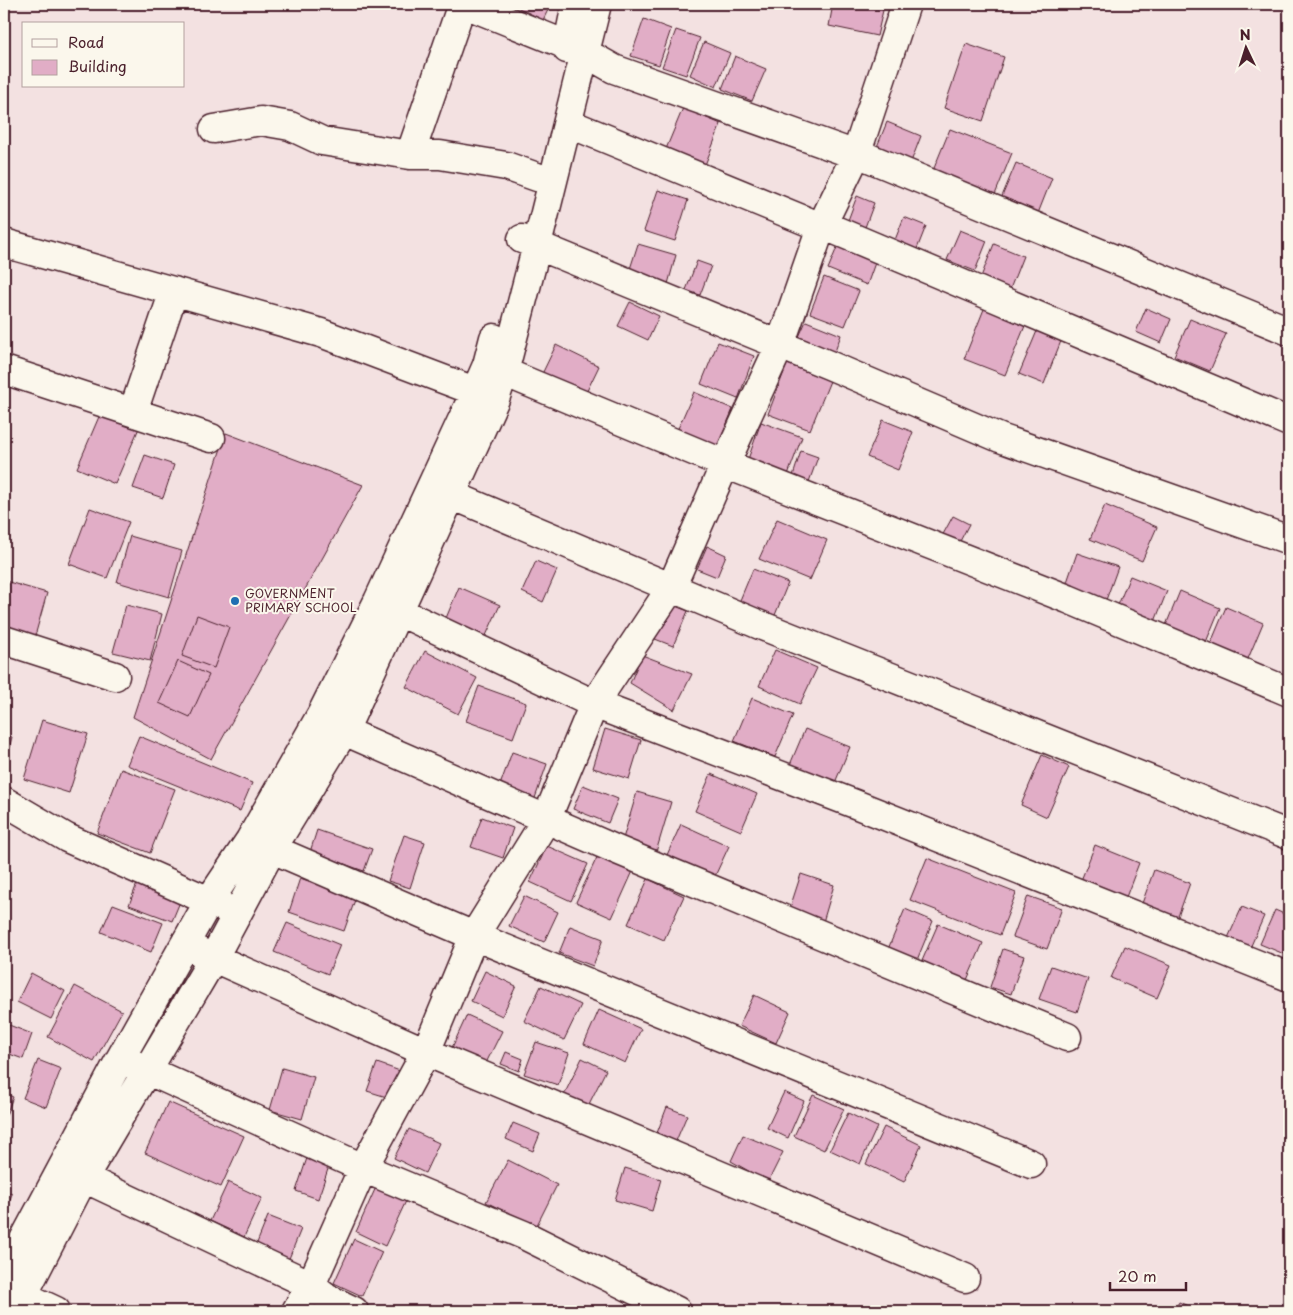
<svg xmlns="http://www.w3.org/2000/svg" width="1293" height="1315" font-family="'Playpen Sans',sans-serif">
<style>
.building{fill:#e1adc6;stroke:#4a1f2b}
.lines{fill:none;stroke-linecap:round;stroke-linejoin:round}
.minor-casing{stroke:#4a1f2b;stroke-width:31}
.minor{stroke:#fbf7ec;stroke-width:28}
.poi-dot{fill:#1f6fb2;stroke:#fbf7ec;stroke-width:2}
.labels{text-anchor:middle;stroke-width:4;stroke-linejoin:round;paint-order:stroke}
.poi-label{font-size:12px;fill:#4a1f2b;stroke:#fbf7ec;text-anchor:start}
</style>
<rect width="100%" height="100%" fill="#f3e1e1"/>
<filter id="ink" filterUnits="userSpaceOnUse"><feTurbulence type="fractalNoise" baseFrequency=".02" numOctaves="2"/><feDisplacementMap in="SourceGraphic" scale="10" xChannelSelector="R" yChannelSelector="G"/><feConvolveMatrix kernelMatrix="1 2 1 2 8 2 1 2 1" color-interpolation-filters="sRGB"/></filter>
<g filter="url(#ink)">
<!-- building -->
<path class="building" d="M511,4H551L543,20Z
M833,4H873L884,6L877,36L829,26Z
M644,19L671,29L659,65L631,56Z
M676,30L700,38L686,75L662,67Z
M704,42L730,53L716,87L690,75Z
M966,44L1004,57L983,121L944,108Z
M735,56L766,69L752,101L722,89Z
M683,108L721,124L705,165L666,149Z
M887,122L921,136L909,167L874,154Z
M950,129L1012,153L992,202L930,178Z
M1016,163L1052,178L1035,221L998,206Z
M658,190L688,200L675,241L644,231Z
M857,196L874,203L864,230L847,223Z
M904,217L926,226L915,254L893,245Z
M960,230L987,241L975,271L947,260Z
M638,244L676,255L668,284L629,272Z
M994,244L1023,256L1010,289L981,277Z
M838,245L876,260L867,285L828,269Z
M697,261L711,266L700,295L686,290Z
M824,277L859,291L845,326L810,313Z
M630,302L659,316L648,340L618,326Z
M986,304L1027,321L1005,375L964,359Z
M1146,308L1171,319L1161,343L1136,332Z
M1190,319L1226,334L1210,371L1174,356Z
M806,321L841,335L834,354L798,339Z
M1037,331L1061,341L1044,384L1019,374Z
M718,342L754,356L738,399L701,384Z
M556,345L599,366L585,395L542,374Z
M787,364L830,381L810,430L768,414Z
M694,392L733,409L716,450L676,433Z
M101,412L139,428L115,484L77,468Z
M883,420L913,432L898,470L867,457Z
M761,422L802,437L786,480L746,465Z
M226,433L363,485L211,759L133,717Z
M801,451L818,457L806,490L790,485Z
M145,455L174,465L163,498L133,488Z
M1105,505L1157,527L1142,561L1090,539Z
M90,508L129,522L107,578L69,564Z
M953,516L969,524L957,547L941,538Z
M777,519L827,540L810,580L759,559Z
M130,536L182,551L169,597L117,582Z
M707,546L726,555L717,577L697,569Z
M1077,553L1118,567L1106,600L1066,585Z
M536,561L557,570L543,602L522,592Z
M753,569L788,583L773,620L738,605Z
M1130,576L1167,591L1154,624L1116,610Z
M5,581L47,593L35,636L4,627Z
M459,587L500,605L484,640L444,623Z
M1180,591L1220,608L1204,647L1164,630Z
M670,604L688,611L673,646L655,639Z
M126,605L162,614L150,661L113,652Z
M1226,607L1263,623L1245,666L1208,650Z
M197,615L229,627L214,668L182,656Z
M775,650L817,668L800,704L759,686Z
M425,651L477,678L458,714L406,687Z
M642,655L692,674L674,710L630,683Z
M178,661L209,675L190,717L159,703Z
M479,686L526,703L513,738L466,721Z
M752,698L793,715L775,757L734,741Z
M42,720L88,734L69,793L24,779Z
M605,729L641,740L629,779L593,768Z
M805,729L850,747L834,785L789,767Z
M4,735L12,737L4,768Z
M139,736L252,783L240,811L127,765Z
M512,752L547,764L534,801L499,788Z
M1042,755L1069,767L1047,817L1021,805Z
M121,769L175,789L150,853L97,833Z
M711,774L757,794L741,831L695,811Z
M583,785L618,799L608,823L573,809Z
M637,792L671,802L656,852L622,842Z
M482,817L513,828L503,858L471,847Z
M681,824L729,846L715,876L667,855Z
M317,830L372,849L364,871L310,852Z
M404,835L425,842L410,888L388,881Z
M1095,845L1139,863L1123,905L1078,888Z
M547,846L588,864L571,901L530,882Z
M599,853L634,869L612,918L576,902Z
M927,858L1016,893L1000,935L910,900Z
M1154,870L1190,883L1176,922L1140,909Z
M801,874L834,885L823,922L789,911Z
M300,878L356,897L344,931L289,912Z
M648,879L684,896L664,940L628,924Z
M138,881L182,897L172,921L129,905Z
M524,896L558,912L544,942L509,926Z
M1028,896L1062,908L1047,949L1013,937Z
M113,904L163,923L151,952L101,932Z
M1242,907L1264,916L1250,948L1228,938Z
M905,909L933,921L917,960L888,949Z
M1275,910L1289,916V956L1260,944Z
M287,923L340,945L328,974L274,952Z
M938,924L983,943L967,980L922,961Z
M570,926L603,939L593,966L559,953Z
M1125,946L1171,965L1157,998L1111,978Z
M1003,949L1024,956L1011,994L990,987Z
M1051,966L1088,979L1077,1012L1039,999Z
M485,971L516,986L502,1016L471,1001Z
M31,973L65,991L51,1019L17,1002Z
M75,986L122,1011L94,1062L48,1037Z
M541,986L581,1005L564,1040L524,1021Z
M754,995L790,1012L776,1043L739,1026Z
M599,1010L641,1029L625,1063L584,1044Z
M467,1015L502,1031L484,1067L450,1052Z
M9,1025L32,1034L23,1059L4,1052V1039Z
M536,1042L569,1053L558,1085L524,1074Z
M506,1052L523,1059L519,1071L501,1064Z
M582,1058L606,1070L588,1106L564,1095Z
M38,1060L61,1069L46,1107L23,1098Z
M377,1063L400,1071L390,1098L367,1091Z
M282,1068L314,1077L302,1119L270,1110Z
M784,1092L804,1101L788,1138L767,1128Z
M4,1093L13,1097L4,1120Z
M813,1095L844,1109L824,1150L794,1136Z
M168,1102L244,1136L221,1187L145,1153Z
M667,1107L687,1115L676,1141L657,1133Z
M848,1113L877,1127L860,1164L830,1150Z
M513,1123L540,1134L533,1151L506,1139Z
M884,1127L921,1145L904,1182L866,1164Z
M409,1129L439,1143L425,1173L394,1158Z
M743,1135L783,1152L768,1182L731,1161Z
M307,1158L329,1166L318,1199L296,1191Z
M508,1160L557,1185L536,1227L486,1202Z
M625,1168L661,1179L652,1211L615,1200Z
M228,1182L262,1198L244,1237L210,1221Z
M376,1187L406,1201L385,1246L356,1232Z
M4,1191L12,1194L4,1215Z
M268,1216L301,1229L288,1261L255,1248Z
M354,1239L382,1252L362,1296L334,1283Z
M1179,1302L1199,1311H1174Z"/>
<g class="lines">
<defs>
<path id="minor" d="M465,4L584,52L614,69L856,155L857,153L1289,331
M567,49L576,4
M568,123L821,227L830,228L1289,422
M214,129L261,121L290,126L322,141L410,155H440L506,166L537,177
M410,155L462,4
M522,239L829,365L1000,438L1289,540
M4,243L321,333L493,398
M487,365L725,464L1068,599L1289,692
M4,370L211,438
M133,412L174,291
M435,488L760,625L1289,835
M381,603L594,704L855,804L1289,977
M4,640L115,676
M330,722L344,731L617,850L1067,1037
M4,801L67,838L225,908
M256,842L474,936L1031,1164
M198,951L426,1052L965,1278
M131,1063L363,1168L524,1235L677,1311
M67,1170L311,1285L329,1299L354,1311
M4,1277L120,1059L209,901L250,840L321,715L378,601L476,390L487,365L494,338
M7,1288L56,1311
M15,1311L84,1177L214,957L272,849L344,731L495,399L504,372L537,245L597,4
M296,1311L311,1285L363,1168L426,1052L474,936L546,820L594,704L671,588L725,464L780,345L821,227L856,155L906,4"/>
</defs>
<!-- minor casing -->
<use href="#minor" class="minor-casing"/>
<!-- minor -->
<use href="#minor" class="minor"/>
</g>
</g>
<!-- markers -->
<circle class="poi-dot" cx="235" cy="601" r="5"/>
<g class="labels">
<!-- poi labels -->
<g class="poi-label">
<text x="245" y="598">GOVERNMENT<tspan x="245" dy="14">PRIMARY SCHOOL</tspan></text>
</g>
</g>
<!-- margin -->
<rect width="1293" height="1315" fill="none" stroke="#fbf7ec" stroke-width="20"/>
<rect x="10" y="10" width="1273" height="1295" fill="none" stroke="#4a1f2b" stroke-width="2" filter="url(#ink)"/>
<!-- legend -->
<rect x="22" y="22" width="162" height="65" fill="#fbf7ec" stroke="#b4a19f"/>
<rect x="32" y="39" width="25" height="8" fill="#fbf7ec" stroke="#b4a19f"/>
<text x="68" y="48" font-size="15" fill="#4a1f2b">Road</text>
<rect x="32" y="60" width="25" height="15" fill="#e1adc6" stroke="#b4a19f"/>
<text x="68" y="72" font-size="15" fill="#4a1f2b">Building</text>
<!-- north arrow -->
<g transform="translate(1246 48) rotate(356)" stroke="#fbf7ec" stroke-width="4" paint-order="stroke">
<path d="M0-4L9 19L0 12L-9 19Z" fill="#4a1f2b"/>
<text y="-8" font-size="14" font-weight="bold" text-anchor="middle" fill="#4a1f2b">N</text>
</g>
<!-- scale -->
<path d="M1110 1282v8h76v-8" fill="none" stroke="#4a1f2b" stroke-width="2.5"/>
<text x="1118" y="1282" font-size="15" fill="#4a1f2b" stroke="#fbf7ec" stroke-width="4" paint-order="stroke">20 m</text>
</svg>
